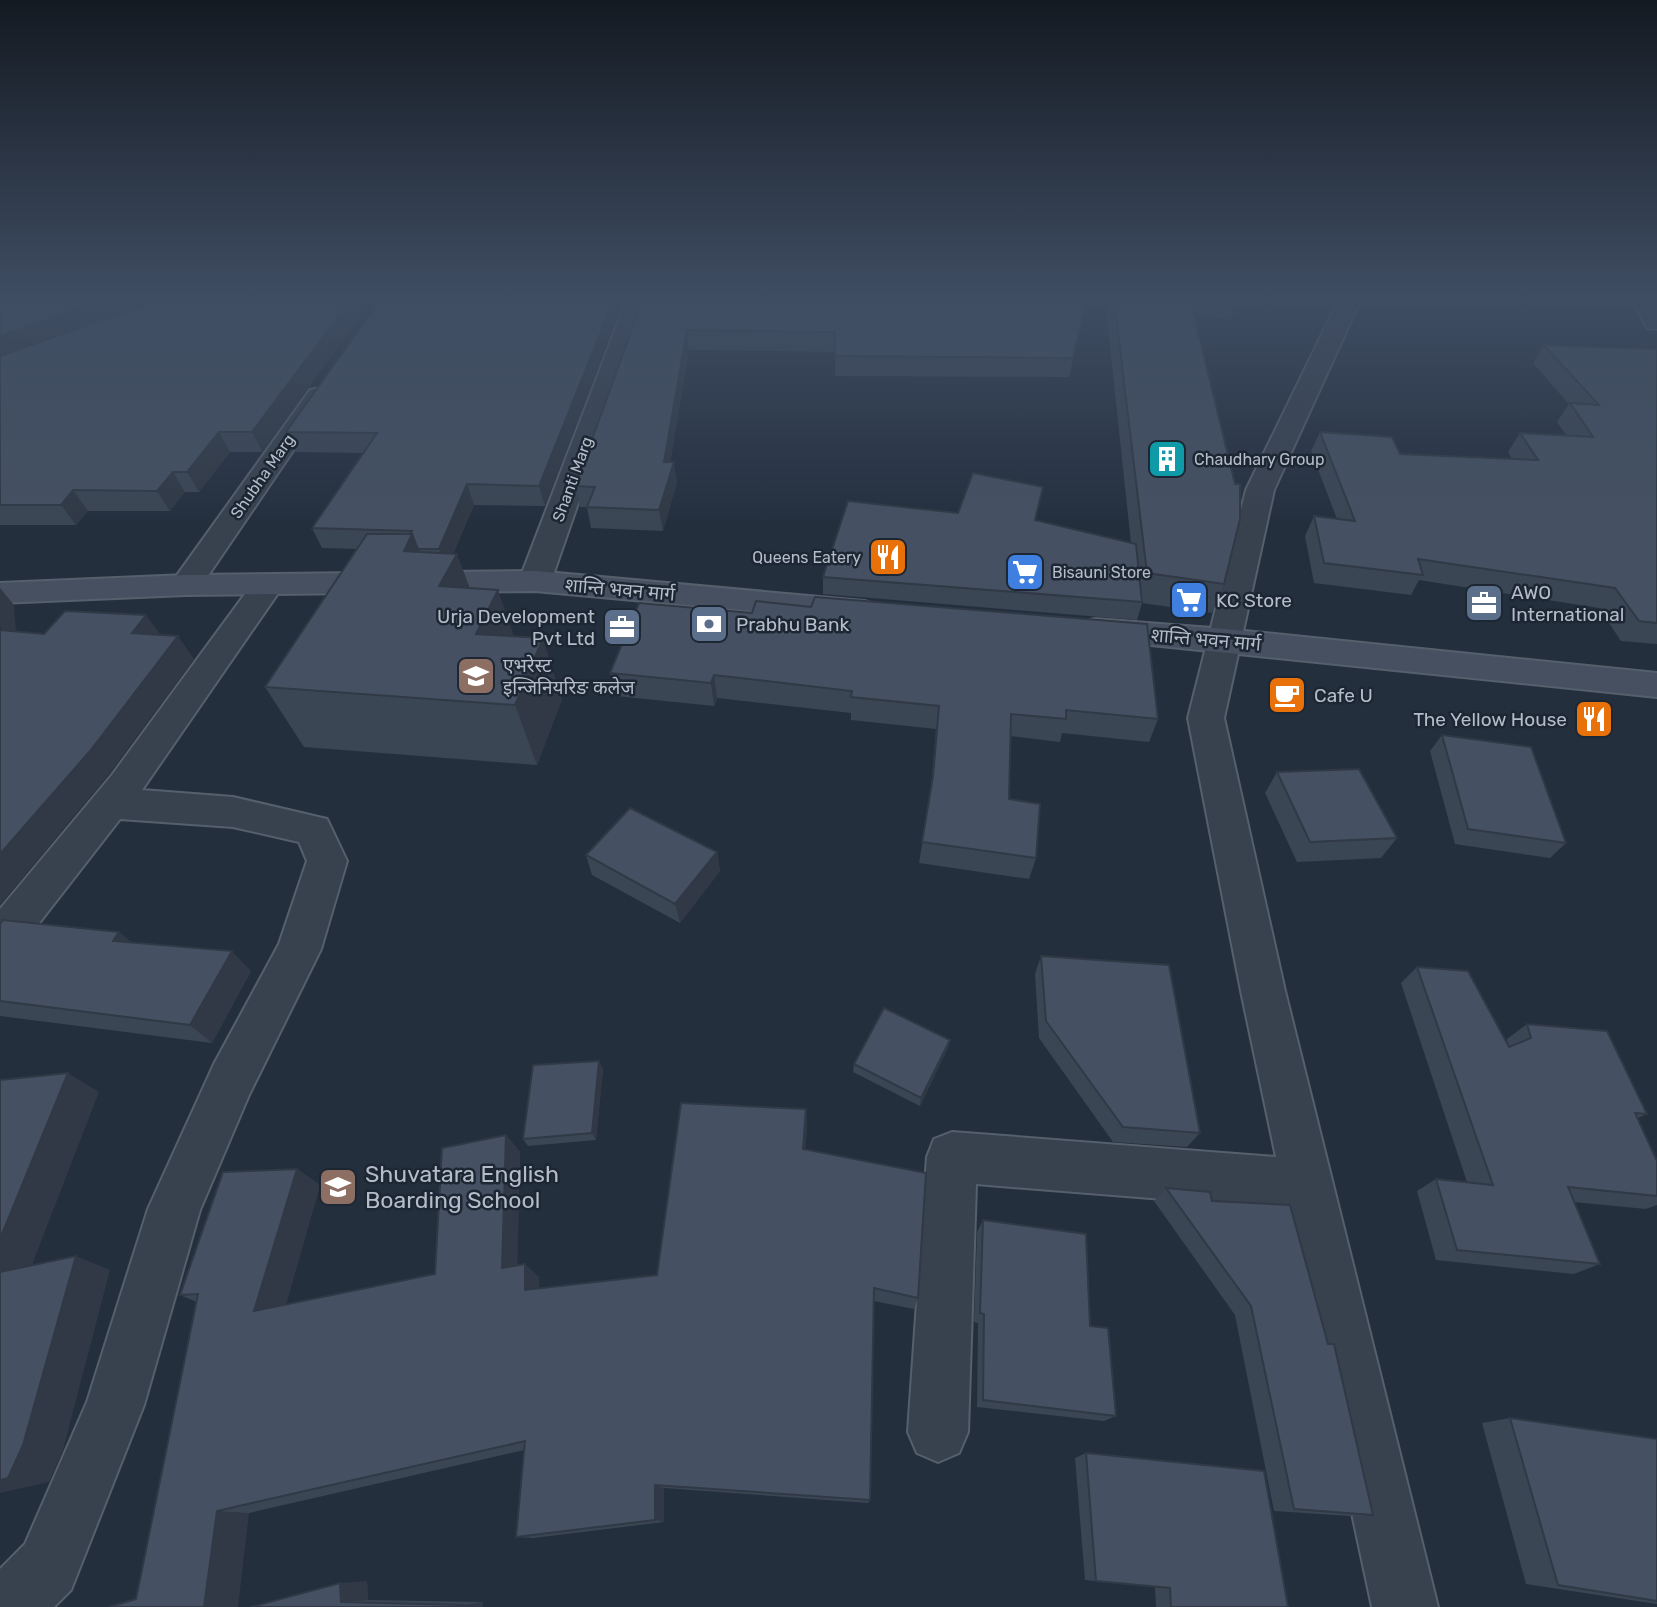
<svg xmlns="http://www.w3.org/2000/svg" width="1657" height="1607" font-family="Rubik,'Noto Sans Devanagari',sans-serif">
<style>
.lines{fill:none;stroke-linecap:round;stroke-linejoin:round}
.minor-casing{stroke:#565f6c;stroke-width:4}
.secondary-casing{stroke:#565f6c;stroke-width:4}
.minor{fill:#38414e;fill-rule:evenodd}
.secondary{fill:#465061;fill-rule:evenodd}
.wall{fill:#3b4654}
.shaded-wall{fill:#303945}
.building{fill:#455162;stroke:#303945;stroke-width:2}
.labels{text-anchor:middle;stroke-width:5;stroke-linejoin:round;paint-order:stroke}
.far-poi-label{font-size:16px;fill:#b4bcc9;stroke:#1d2633;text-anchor:start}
.far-street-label{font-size:16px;fill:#b4bcc9;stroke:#1d2633}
.street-label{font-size:19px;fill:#b4bcc9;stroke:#1d2633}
.poi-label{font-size:19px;fill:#b4bcc9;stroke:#1d2633;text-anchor:start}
.near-poi-label{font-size:23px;fill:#b4bcc9;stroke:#1d2633;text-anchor:start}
</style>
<rect width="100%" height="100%" fill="#242f3e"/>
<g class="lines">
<defs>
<path id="minor" d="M627,299H649L551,581L546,588L535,591L524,588L519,581Z
M1339,299H1361L1274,490L1224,718L1285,991L1438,1607H1372L1287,1209L976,1184L968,1432L959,1453L938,1462L917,1453L908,1432L927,1157L934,1139L952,1132L1276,1157L1241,991L1188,718L1246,490Z
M1632,299H1654L1657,305V329L1647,328Z
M319,388L328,390L331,395L197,592L186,595L175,592L170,585L175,578L310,390Z
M267,576L278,579L283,586L142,790L233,797L327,819L347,861L321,949L249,1095L200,1210L144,1405L71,1590L54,1607H0V1569L25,1544L87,1402L148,1209L214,1064L279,944L307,861L299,842L233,827L120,819L15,954L0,960V909L112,775L256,579Z"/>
<path id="secondary" d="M535,571L864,601L875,604L880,611L875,618L864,621L535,591L186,595L0,603V583L186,575Z
M1095,619L1225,629L1657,673V697L1083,638L1079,630L1083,622Z"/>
</defs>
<!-- minor casing -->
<use href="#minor" class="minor-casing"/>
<!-- secondary casing -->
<use href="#secondary" class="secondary-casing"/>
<!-- minor -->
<use href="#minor" class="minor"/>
<!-- secondary -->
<use href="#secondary" class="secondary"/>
</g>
<!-- wall -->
<path class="wall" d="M0,299H372L262,452H230L199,492H185L170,511H88L76,525H0Z
M381,299H624L545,506L474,505L453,554L470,588L514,637L562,699L537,765L304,747L265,687L357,549L322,548L312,528L363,453L295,452L286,432Z
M643,299H1087L1069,377L835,376V352L689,350L670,462L677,482L663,531L591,528L587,507H580L575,486Z
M1105,299H1237L1230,320L1194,313L1224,584L1212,613L1142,603L1137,620L823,594V577L958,513L1035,520L1131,543Z
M1544,345L1657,349V644L1621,641L1599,608L1419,580L1411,595L1314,583L1305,536L1314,516L1337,519L1311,451L1320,432L1400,454L1512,459L1508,452L1520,433L1566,435L1557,422L1569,404L1533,363Z
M639,603L1158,719L1149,742L1062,733L1060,742L1010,736L1009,799L1036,858L1029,879L919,863L931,789L936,729L851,720V713L717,698L714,706L616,696L610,673Z
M1442,735L1566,843L1550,858L1455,844L1430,751Z
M1277,772L1397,838L1381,858L1297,862L1265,793Z
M717,852L720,871L680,923L592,875L586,855Z
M0,924L119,932L131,942L251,971L212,1043L0,1016Z
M1041,956L1200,1133L1187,1147L1113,1142L1039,1038L1035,974Z
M1417,967L1508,1045L1507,1039L1527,1024L1647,1114L1638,1118L1657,1161V1205L1646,1209L1574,1202L1600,1264L1574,1274L1436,1260L1417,1191L1436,1179L1467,1182L1401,983Z
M950,1040L948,1048L920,1106L853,1072L854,1064Z
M603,1069L596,1140L528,1146L523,1139Z
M806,1109L807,1127L805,1149L918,1298L914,1309L874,1301L870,1500L868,1503L664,1488V1522L533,1538L516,1537L524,1450L249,1513L136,1599L197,1302L180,1295L297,1169L320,1185L286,1304L435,1274L506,1135L520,1152L517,1265L539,1277V1288L657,1275Z
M1166,1188L1212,1201L1373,1515L1350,1516L1274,1511L1235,1315L1154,1201Z
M983,1220L1090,1326L1116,1416L1104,1421L977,1407L978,1323L974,1322L977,1232Z
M1510,1418L1657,1439V1604L1526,1584L1482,1423Z
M1086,1453L1288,1607H1156L1155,1587L1085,1580L1075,1458Z
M367,1581L368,1600L483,1602V1607H251Z"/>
<!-- shaded-wall -->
<path class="shaded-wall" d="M104,299H166L0,360V336Z
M351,299H372L262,452L252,432Z
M614,299H624L545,506L539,486Z
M687,330L689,350L667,482L664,462Z
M219,432L230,452L199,492L187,472Z
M674,462L677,482L663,531L659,510Z
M173,472L185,492L170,511L157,491Z
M467,484L474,505L447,569L439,549Z
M73,490L88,511L76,525L61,505Z
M412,534L437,595L404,551Z
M457,554L480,615L439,586Z
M0,588L14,605L17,645L0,627Z
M498,590L519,651L476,634Z
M146,615L163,638L132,633Z
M178,636L194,659L110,773L0,905V854Z
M543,638L562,699L537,765L515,705Z
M714,675L717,698L714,706L711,683Z
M717,852L720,871L680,923L675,904Z
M119,932L142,952L113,941Z
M232,951L251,971L212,1043L190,1025Z
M950,1040L948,1048L920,1106L921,1098Z
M599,1061L603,1069L596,1140L592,1133Z
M68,1073L99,1092L23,1288L0,1280V1239Z
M806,1109L807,1127L804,1166L803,1149Z
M506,1135L520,1152L517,1281L502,1268Z
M297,1169L320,1185L281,1322L254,1311Z
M76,1256L110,1270L63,1450L49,1482L0,1493V1480Z
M525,1264L539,1277V1302L525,1290Z
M655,1485L664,1488V1522L655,1520Z
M217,1511L249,1513L238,1607H204Z
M367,1581L368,1600L341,1602L340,1583Z
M483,1602V1607H463V1605Z"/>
<!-- building -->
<path class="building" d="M0,299H104L0,336Z
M162,299H351L252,432H219L187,472H173L157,491L73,490L61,505H0V356Z
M381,299H614L539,486L467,484L439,549H418L412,534H411L412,531L312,528L377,433L286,432Z
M643,299H1087L1073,358L835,356V332L687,330L664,462H674L659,510L587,507L595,487L575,486Z
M1114,299H1190L1235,484H1240V519L1224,584L1147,573Z
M1544,345L1657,349V623L1639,621L1615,588L1418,559L1423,575L1324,563L1314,516L1355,521L1320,432L1392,437L1400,454L1538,460L1520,433L1593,437L1570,403L1599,405Z
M973,473L1043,487L1035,520L1136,544L1142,602L823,577L848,501L958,513Z
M367,534H412L404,551L457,554L439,586L498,590L476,634L543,638L515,705L265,687Z
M815,597L1147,624L1158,719L1066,710V719L1011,714L1009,799L1040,804L1036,858L922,842L933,776L939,706L851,697L852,691L714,675L711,683L610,673L639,603L752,613L756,601L811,607Z
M65,611L146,615L132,633L178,636L90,751L0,854V630L44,634Z
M1442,735L1531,747L1566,843L1468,829Z
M1359,769L1397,838L1310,842L1277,772Z
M630,808L717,852L675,904L586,855Z
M3,920L119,932L113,941L232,951L190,1025L0,1001V924Z
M1041,956L1169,965L1200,1133L1123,1127L1046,1021Z
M1417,967L1468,971L1509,1047L1531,1038L1527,1024L1607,1031L1647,1114L1635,1113L1657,1161V1196L1568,1187L1600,1264L1457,1250L1436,1179L1493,1185Z
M884,1008L950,1040L921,1098L854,1064Z
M599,1061L592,1133L523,1139L533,1065Z
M68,1073L0,1239V1080Z
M681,1103L806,1109L803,1149L926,1173L918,1298L874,1288L870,1500L655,1485V1520L516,1537L525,1441L217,1511L204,1607H109L136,1599L198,1294L180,1295L223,1172L297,1169L254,1311L435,1274L442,1148L506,1135L502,1268L525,1264V1290L657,1275Z
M1166,1188L1210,1192L1212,1201L1290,1205L1328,1344H1334L1373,1515L1294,1509L1251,1306Z
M983,1220L1086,1234L1090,1326L1108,1328L1116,1416L983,1400L984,1314L980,1313Z
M76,1256L23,1445L8,1478L0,1480V1272Z
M1510,1418L1657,1439V1601L1558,1585Z
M1086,1453L1264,1471L1288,1607H1171L1170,1588L1096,1581Z
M340,1583L341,1602L463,1605V1607H251Z"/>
<!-- sky -->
<linearGradient id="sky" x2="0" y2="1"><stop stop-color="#141a22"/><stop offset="0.57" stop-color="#3f4d63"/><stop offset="1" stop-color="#3f4d63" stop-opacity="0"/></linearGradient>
<rect width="1657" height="524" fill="url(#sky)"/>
<!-- icons -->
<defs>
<symbol id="building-square" viewBox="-11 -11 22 22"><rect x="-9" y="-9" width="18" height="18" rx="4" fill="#0f9aa8" stroke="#1d2633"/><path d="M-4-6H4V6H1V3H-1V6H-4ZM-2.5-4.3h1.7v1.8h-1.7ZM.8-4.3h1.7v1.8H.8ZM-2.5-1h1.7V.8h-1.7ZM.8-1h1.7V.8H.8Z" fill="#fff"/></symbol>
<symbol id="restaurant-square" viewBox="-11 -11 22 22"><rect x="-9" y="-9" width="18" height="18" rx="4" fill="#e8710a" stroke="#1d2633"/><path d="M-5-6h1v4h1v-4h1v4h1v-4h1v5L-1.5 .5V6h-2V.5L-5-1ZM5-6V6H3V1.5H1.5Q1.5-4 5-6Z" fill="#fff"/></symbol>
<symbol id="supermarket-square" viewBox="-11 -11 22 22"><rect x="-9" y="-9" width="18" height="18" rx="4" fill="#3f7fe0" stroke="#1d2633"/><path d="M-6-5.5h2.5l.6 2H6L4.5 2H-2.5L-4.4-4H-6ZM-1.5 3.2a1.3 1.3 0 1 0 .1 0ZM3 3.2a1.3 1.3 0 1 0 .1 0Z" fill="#fff"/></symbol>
<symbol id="office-square" viewBox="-11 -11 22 22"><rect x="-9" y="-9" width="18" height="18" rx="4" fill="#5c6f8a" stroke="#1d2633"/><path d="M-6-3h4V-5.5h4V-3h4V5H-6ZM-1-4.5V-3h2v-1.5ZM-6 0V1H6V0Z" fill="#fff"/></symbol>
<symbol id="bank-square" viewBox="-11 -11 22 22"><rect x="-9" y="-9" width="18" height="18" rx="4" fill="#5c6f8a" stroke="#1d2633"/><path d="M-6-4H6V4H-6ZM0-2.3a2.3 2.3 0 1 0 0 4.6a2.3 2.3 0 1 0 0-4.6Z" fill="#fff"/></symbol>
<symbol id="university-square" viewBox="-11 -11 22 22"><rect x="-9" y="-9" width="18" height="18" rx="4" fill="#8d6e63" stroke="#1d2633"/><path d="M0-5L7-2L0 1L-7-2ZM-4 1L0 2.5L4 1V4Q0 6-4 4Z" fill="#fff"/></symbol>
<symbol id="cafe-square" viewBox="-11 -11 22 22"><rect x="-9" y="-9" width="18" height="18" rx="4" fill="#e8710a" stroke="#1d2633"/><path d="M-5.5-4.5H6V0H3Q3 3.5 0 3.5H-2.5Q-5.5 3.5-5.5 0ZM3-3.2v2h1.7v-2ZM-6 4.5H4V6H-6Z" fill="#fff"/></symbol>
<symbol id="school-square" viewBox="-11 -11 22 22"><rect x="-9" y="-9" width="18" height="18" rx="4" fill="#8d6e63" stroke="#1d2633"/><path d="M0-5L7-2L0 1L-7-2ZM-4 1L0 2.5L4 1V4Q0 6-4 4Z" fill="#fff"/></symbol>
</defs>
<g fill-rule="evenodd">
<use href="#building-square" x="1145" y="437" width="44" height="44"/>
<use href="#restaurant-square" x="866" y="535" width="44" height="44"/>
<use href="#supermarket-square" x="1003" y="550" width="44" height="44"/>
<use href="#supermarket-square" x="1167" y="578" width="44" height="44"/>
<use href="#office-square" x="1462" y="581" width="44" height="44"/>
<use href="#bank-square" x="687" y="602" width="44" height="44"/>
<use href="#office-square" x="600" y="605" width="44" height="44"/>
<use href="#university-square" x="454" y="654" width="44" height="44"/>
<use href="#cafe-square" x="1265" y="673" width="44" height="44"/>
<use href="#restaurant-square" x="1572" y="697" width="44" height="44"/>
<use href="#school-square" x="316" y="1165" width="44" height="44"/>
</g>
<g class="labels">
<!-- far-poi labels -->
<g class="far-poi-label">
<text x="1194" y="465">Chaudhary Group</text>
<text x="861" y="563" text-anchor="end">Queens Eatery</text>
<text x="1052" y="578">Bisauni Store</text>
</g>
<!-- far-street labels -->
<g class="far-street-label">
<text transform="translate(262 476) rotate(-55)" y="6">Shubha Marg</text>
<text transform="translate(572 479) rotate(-70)" y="6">Shanti Marg</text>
</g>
<!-- street labels -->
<g class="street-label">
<text transform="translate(620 589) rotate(5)" y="7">शान्ति भवन मार्ग</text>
<text transform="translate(1206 639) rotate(5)" y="7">शान्ति भवन मार्ग</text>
</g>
<!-- poi labels -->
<g class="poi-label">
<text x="1511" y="599">AWO<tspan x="1511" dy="22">International</tspan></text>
<text x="1216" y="607">KC Store</text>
<text x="595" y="623" text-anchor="end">Urja Development<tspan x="595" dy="22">Pvt Ltd</tspan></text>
<text x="736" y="631">Prabhu Bank</text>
<text x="503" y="672">एभरेस्ट<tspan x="503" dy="22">इन्जिनियरिङ कलेज</tspan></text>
<text x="1314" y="702">Cafe U</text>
<text x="1567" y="726" text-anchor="end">The Yellow House</text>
</g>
<!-- near-poi labels -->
<g class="near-poi-label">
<text x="365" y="1182">Shuvatara English<tspan x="365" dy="26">Boarding School</tspan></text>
</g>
</g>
</svg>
